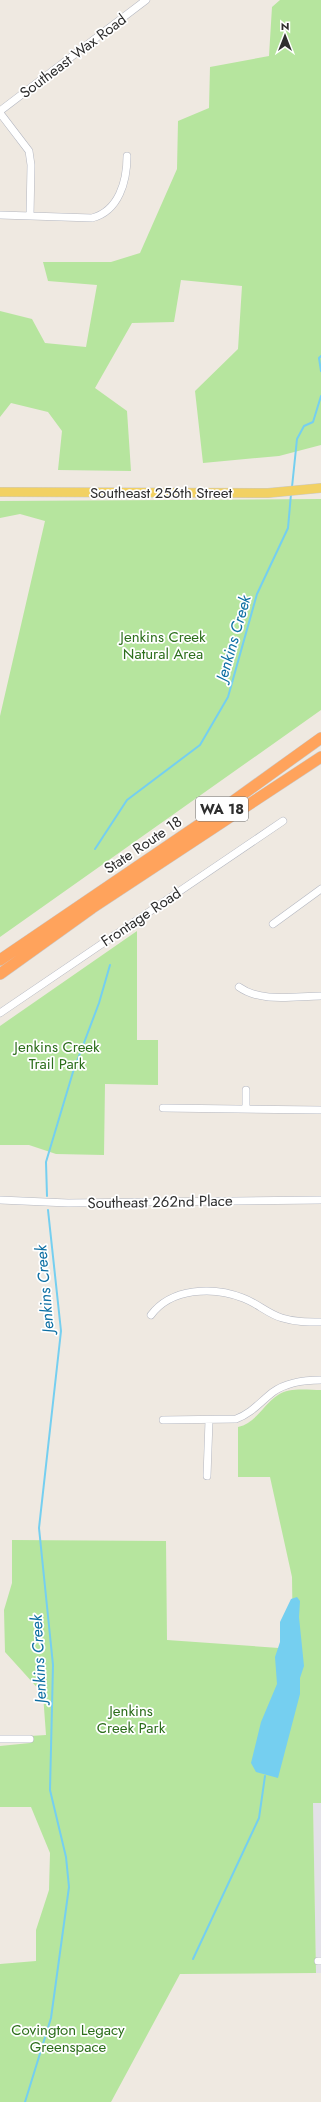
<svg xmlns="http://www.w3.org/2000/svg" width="321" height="2102" font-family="Jost,sans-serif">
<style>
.industrial{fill:#e3e1e8}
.green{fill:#b6e59e}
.water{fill:#75cff0}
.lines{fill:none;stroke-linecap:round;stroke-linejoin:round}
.stream{stroke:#75cff0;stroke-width:2}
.minor-casing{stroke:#b4b7c1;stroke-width:8}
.major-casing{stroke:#c9c9c9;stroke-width:10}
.highway-casing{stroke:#c9c9c9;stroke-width:12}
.minor{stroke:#fff;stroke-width:7}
.major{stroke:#f2d163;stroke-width:9}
.highway{stroke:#ffa35c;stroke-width:11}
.labels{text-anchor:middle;stroke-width:3.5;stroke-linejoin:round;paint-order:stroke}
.shield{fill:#fff;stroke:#6d6d6d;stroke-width:1}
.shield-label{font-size:14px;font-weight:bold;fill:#2e2e2e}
.street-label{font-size:15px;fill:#2e2e2e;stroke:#fff}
.park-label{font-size:15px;fill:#2c6e1b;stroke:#fff}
.water-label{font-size:16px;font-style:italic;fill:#0d6fa3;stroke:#fff}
</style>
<rect width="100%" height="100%" fill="#efe9e1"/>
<!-- industrial -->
<path class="industrial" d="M313,1803H321V1973H316Z"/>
<!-- green -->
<path class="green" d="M280,0H321V445L279,456L203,463L195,391L238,349L242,286L181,280L174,322L132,323L95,388L127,411L131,471L58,470L62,431L48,412L11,403L0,417V311L32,319L45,343L86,347L97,285L48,281L43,262H111L140,253L177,169L178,121L209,108L210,67L269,56L272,7Z
M321,499V710L0,937V716L45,521L20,514L0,518V501Z
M137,931V1040H158V1085L105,1084L104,1155L56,1154L29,1145H0V1026Z
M321,1390V1803H313L316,1973L180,1974L111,2102H0V1964L36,1961V1930L49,1890L50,1853L31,1807H0V1746L30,1743V1736L46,1735L43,1694L5,1652L4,1610L12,1583V1540L166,1541L167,1640L293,1649L292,1577L270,1477H238V1427C256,1423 263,1405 278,1395C289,1387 308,1390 321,1390Z"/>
<!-- water -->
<path class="water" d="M297,1597L300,1601L299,1617L304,1666L300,1678V1694L278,1778L256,1772L251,1763L261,1722L277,1684L275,1657L280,1642V1622L291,1599Z"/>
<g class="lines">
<!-- stream -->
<path class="stream" d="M321,356L319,358L321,371
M292,487L297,439L304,426L313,422L321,396
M95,849L127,800L200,745L228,697L257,594L288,528L291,494
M47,1196L46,1162L73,1072L99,1003L110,965
M193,1959L259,1818L265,1776
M25,2102L51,2018L69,1887L66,1857L50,1790L53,1665L39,1528L61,1331L48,1210"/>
<defs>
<path id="minor" d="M0,111L146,0
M0,113L29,151L31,165L30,216
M0,215L92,218C119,211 127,181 127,156
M273,924L321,889
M239,987C261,1003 295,996 321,996
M0,1013L283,821
M163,1108L321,1110
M246,1109V1090
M0,1200L68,1203L321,1200
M151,1315C171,1288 213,1286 243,1298C257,1303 268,1314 282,1318C295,1322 307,1322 321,1322
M163,1420L236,1419C252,1413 260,1402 273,1392C287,1382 304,1380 321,1380
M207,1476L209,1421
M0,1739H30
M318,1961H321"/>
<path id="major" d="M0,492L268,493L321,488"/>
<path id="highway" d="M0,960L225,807L321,738
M0,974L92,908L321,757"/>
</defs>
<!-- minor casing -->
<use href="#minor" class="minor-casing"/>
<!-- major casing -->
<use href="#major" class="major-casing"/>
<!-- highway casing -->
<use href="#highway" class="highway-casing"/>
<!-- minor -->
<use href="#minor" class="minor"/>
<!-- major -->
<use href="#major" class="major"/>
<!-- highway -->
<use href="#highway" class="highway"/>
</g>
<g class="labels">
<!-- shield labels -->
<rect class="shield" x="196" y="797" width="52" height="24" rx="3"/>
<g class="shield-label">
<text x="222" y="814">WA 18</text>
</g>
<!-- street labels -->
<g class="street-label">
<text transform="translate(73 56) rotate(-37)" y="5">Southeast Wax Road</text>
<text x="161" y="498">Southeast 256th Street</text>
<text transform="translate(143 845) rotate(-34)" y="5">State Route 18</text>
<text transform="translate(141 917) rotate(-34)" y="5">Frontage Road</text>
<text transform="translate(160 1202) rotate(-1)" y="5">Southeast 262nd Place</text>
</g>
<!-- park labels -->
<g class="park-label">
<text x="163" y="642">Jenkins Creek<tspan x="163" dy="17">Natural Area</tspan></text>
<text x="57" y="1052">Jenkins Creek<tspan x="57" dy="17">Trail Park</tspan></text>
<text x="131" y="1716">Jenkins<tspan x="131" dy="17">Creek Park</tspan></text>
<text x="68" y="2035">Covington Legacy<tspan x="68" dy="17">Greenspace</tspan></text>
</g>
<!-- water labels -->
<g class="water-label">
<text transform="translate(233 638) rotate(-74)" y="6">Jenkins Creek</text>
<text transform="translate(44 1289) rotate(-95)" y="6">Jenkins Creek</text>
<text transform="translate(38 1659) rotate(-93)" y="6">Jenkins Creek</text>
</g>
</g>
<!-- north arrow -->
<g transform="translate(285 36)" stroke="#ffffff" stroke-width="3" paint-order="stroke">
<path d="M0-3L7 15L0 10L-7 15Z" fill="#2e2e2e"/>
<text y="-6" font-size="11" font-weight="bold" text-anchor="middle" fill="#2e2e2e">N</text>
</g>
</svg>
